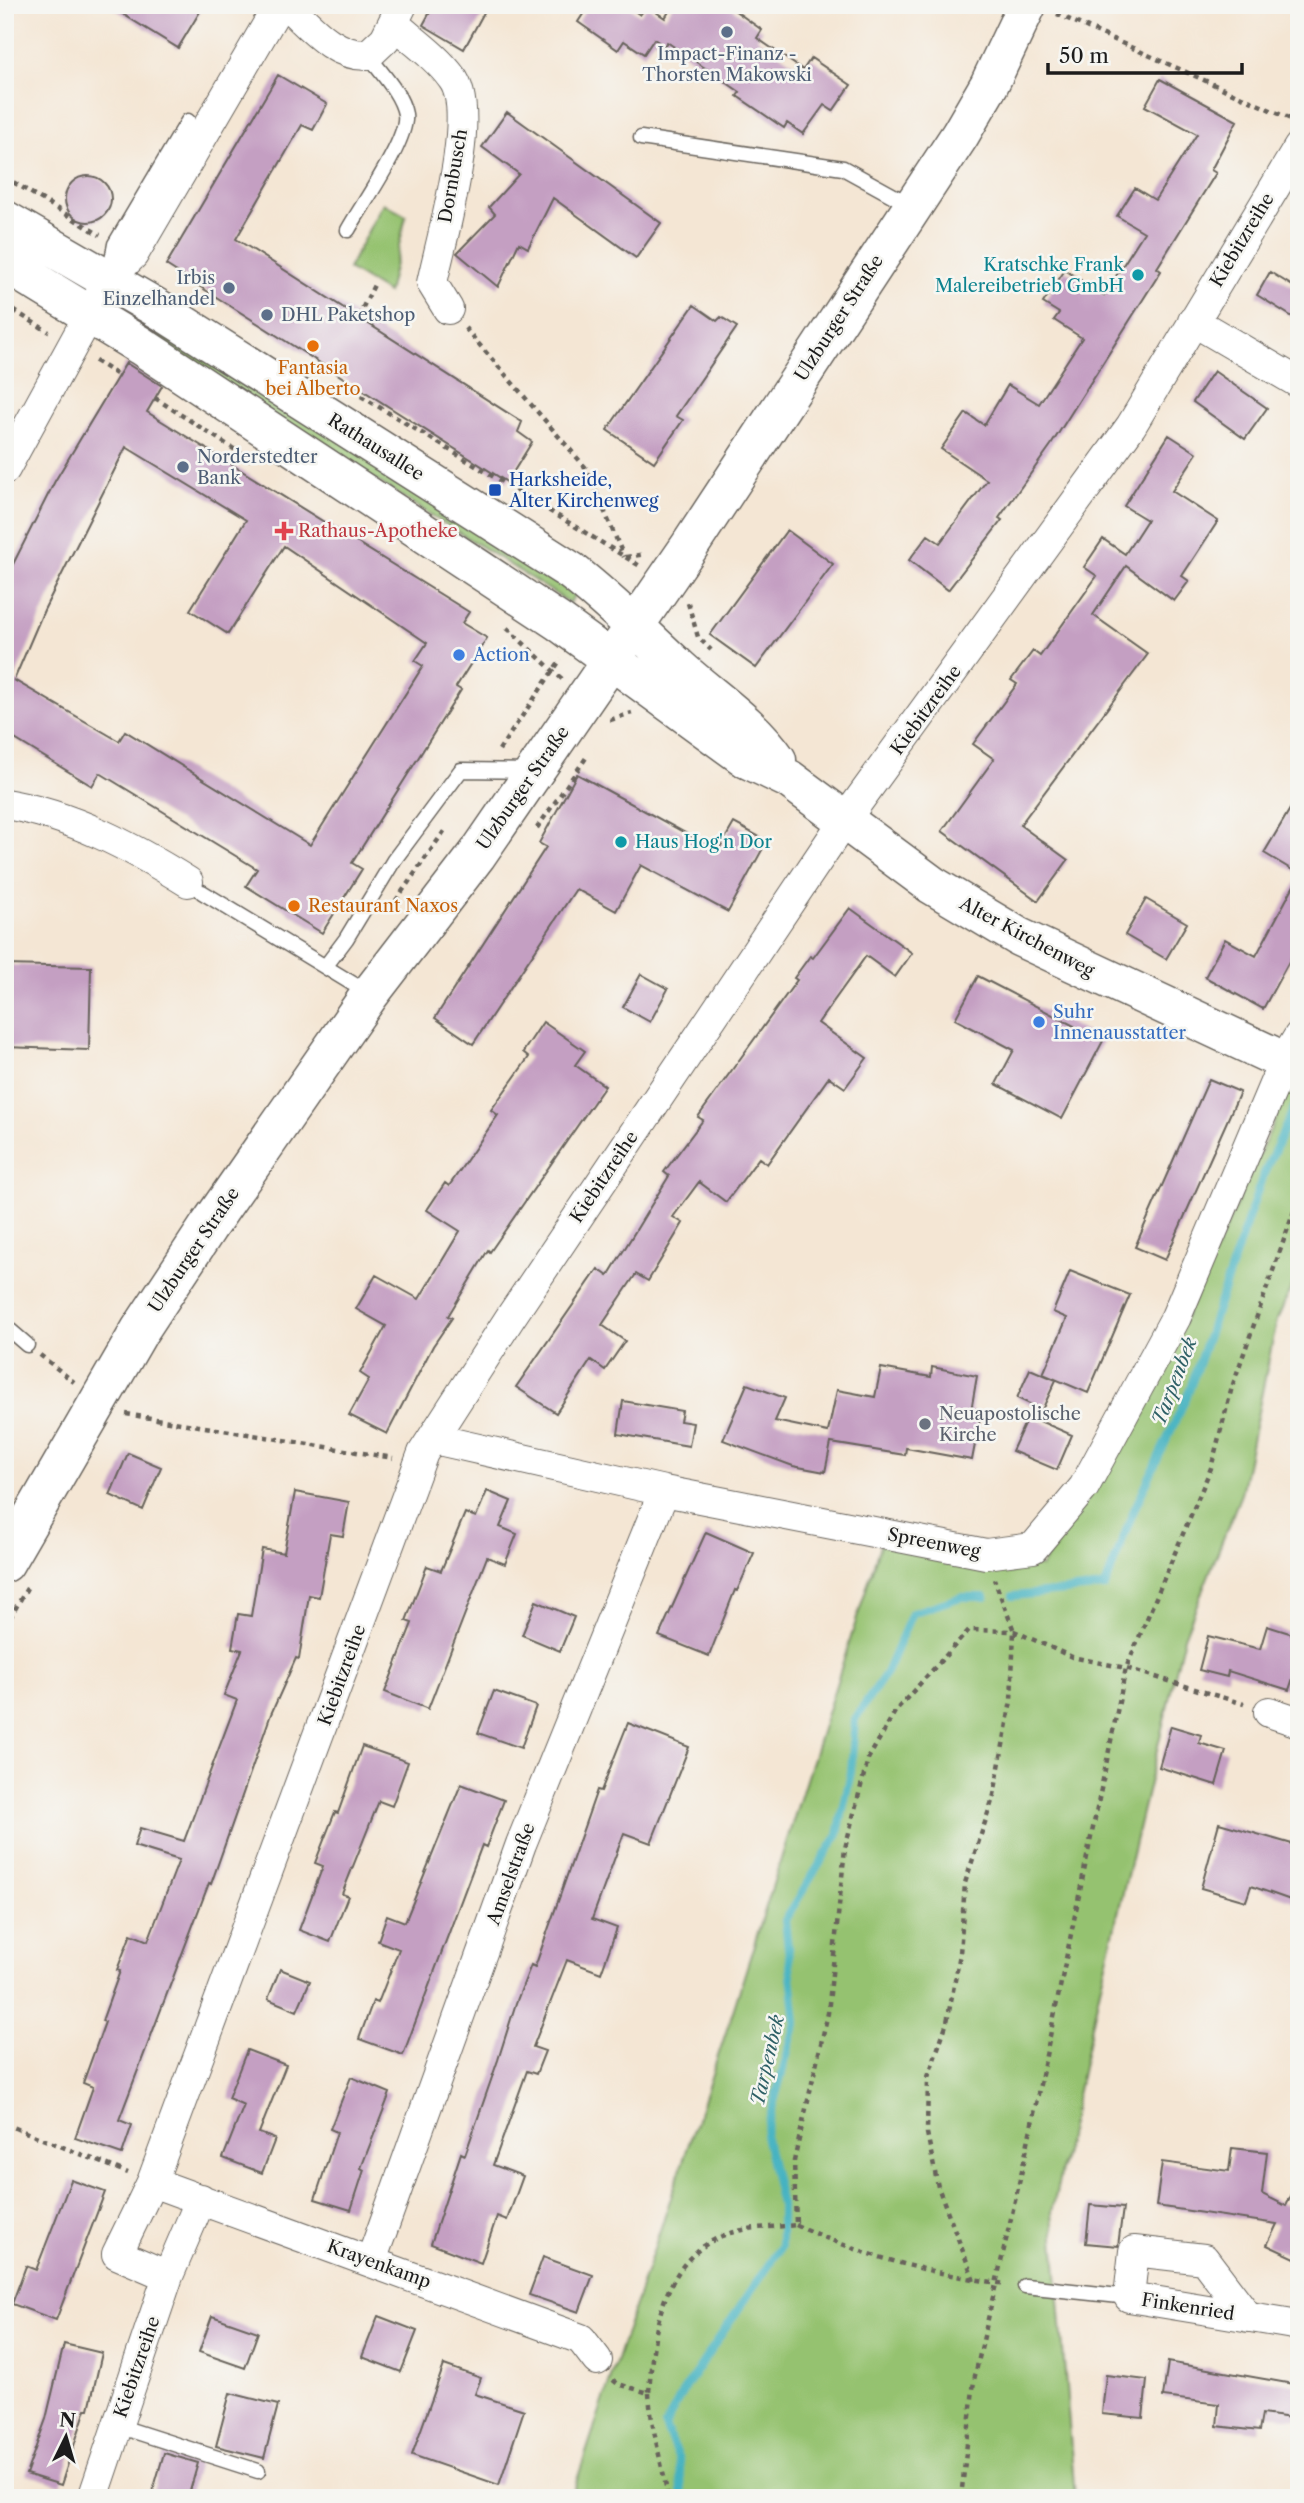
<svg xmlns="http://www.w3.org/2000/svg" width="1304" height="2503" font-family="'Libre Caslon Text',serif">
<style>
.green{fill:#95c270;stroke:#586f46;stroke-width:2}
.lines{fill:none;stroke-linecap:round;stroke-linejoin:round}
.stream{stroke:#45b2c1;stroke-width:8}
.building{fill:#c49fc2;fill-rule:evenodd}
.service-casing{stroke:#68635c;stroke-width:17}
.minor-casing{stroke:#68635c;stroke-width:32}
.secondary-casing{stroke:#68635c;stroke-width:41}
.path{stroke:#68635c;stroke-width:4.5;stroke-dasharray:5 5;stroke-linecap:butt}
.service{stroke:#fff;stroke-width:14}
.minor{stroke:#fff;stroke-width:30}
.secondary{stroke:#fff;stroke-width:38}
.service-dot{fill:#5c6f8a;stroke:#f6f6f2;stroke-width:2.5}
.culture-dot{fill:#0f9aa8;stroke:#f6f6f2;stroke-width:2.5}
.food-dot{fill:#e8710a;stroke:#f6f6f2;stroke-width:2.5}
.transit-dot{fill:#1a4fb4;stroke:#f6f6f2;stroke-width:2.5}
.health-dot{fill:#e0444e;stroke:#f6f6f2;stroke-width:2.5}
.shop-dot{fill:#3f7fe0;stroke:#f6f6f2;stroke-width:2.5}
.worship-dot{fill:#6b7280;stroke:#f6f6f2;stroke-width:2.5}
.labels{text-anchor:middle;stroke-width:5;stroke-linejoin:round;paint-order:stroke}
.service-label{font-size:18px;fill:#4e5e75;stroke:#f6f6f2;text-anchor:start}
.street-label{font-size:18px;fill:#1c1c1c;stroke:#f6f6f2}
.culture-label{font-size:18px;fill:#0d838f;stroke:#f6f6f2;text-anchor:end}
.food-label{font-size:18px;fill:#c56008;stroke:#f6f6f2}
.transit-label{font-size:18px;fill:#164399;stroke:#f6f6f2;text-anchor:start}
.health-label{font-size:18px;fill:#be3a42;stroke:#f6f6f2;text-anchor:start}
.shop-label{font-size:18px;fill:#366cbe;stroke:#f6f6f2;text-anchor:start}
.worship-label{font-size:18px;fill:#5b616d;stroke:#f6f6f2;text-anchor:start}
.water-label{font-size:19px;font-style:italic;fill:#2e6066;stroke:#f6f6f2}
</style>
<rect width="100%" height="100%" fill="#f6f6f2"/>
<filter id="ink" filterUnits="userSpaceOnUse"><feTurbulence type="fractalNoise" baseFrequency=".0143" numOctaves="2"/><feDisplacementMap in="SourceGraphic" scale="14" xChannelSelector="R" yChannelSelector="G"/><feConvolveMatrix kernelMatrix="1 2 1 2 8 2 1 2 1" color-interpolation-filters="sRGB"/></filter>
<filter id="wash" filterUnits="userSpaceOnUse"><feTurbulence type="fractalNoise" baseFrequency=".00686" numOctaves="4" result="noise"/><feDisplacementMap in="SourceGraphic" scale="28" xChannelSelector="R" yChannelSelector="G"/><feGaussianBlur stdDeviation="1.57" result="paint"/><feColorMatrix in="noise" values="0 0 0 0 0 0 0 0 0 0 0 0 0 0 0 0 0 1.4 0 .05"/><feComposite in="paint" operator="in"/></filter>
<g filter="url(#wash)">
<rect width="100%" height="100%" fill="#f4e6d4"/>
<!-- green -->
<path class="green" d="M383,203L406,216L388,293L348,269Z
M162,324L580,585L570,603L153,339Z
M1299,1067V1270L1277,1320L1241,1494L1184,1637L1098,1997L1052,2212L1075,2498H571L734,2008L880,1545L1041,1567L1158,1378Z"/>
<g class="lines">
<!-- stream -->
<path class="stream" d="M1013,1596L1105,1587L1133,1512L1188,1394L1262,1178L1299,1097
M683,2498L679,2460L665,2426L682,2393L781,2246V2205L765,2135L796,2022L785,1920L838,1834L851,1772L855,1719L886,1673L912,1613L961,1597H985"/>
</g>
<g id="blocks">
<!-- building -->
<path class="building" d="M108,5H204L178,48Z
M434,5H488L464,49L423,25Z
M589,5H626L640,15L647,6L665,18L673,5H727L762,30L757,38L803,70L811,58L851,85L833,111L824,105L803,134L787,123L784,128L737,96L740,92L667,42L664,46L654,39L644,54L624,41L618,50L578,22Z
M278,75L327,104L313,130L302,125L236,239L522,422L518,432L532,442L507,482L166,265Z
M1160,79L1237,121L1211,170L1216,173L1157,268L1161,271L1051,445L999,518L1002,520L948,590L909,560L928,535L940,543L987,480L941,449L966,413L984,425L1008,385L1039,404L1082,338L1054,320L1059,313L1043,303L1065,270L1104,295L1144,232L1117,216L1135,188L1155,200L1197,134L1145,106Z
M507,112L661,223L636,258L553,198L528,248L519,243L498,287L457,253L495,214L489,207L519,174L482,147Z
M65 199a23 23 0 1 1 46 0a23 23 0 1 1-46 0Z
M1270,272L1299,290V321L1257,295Z
M694,305L717,321L721,317L737,327L676,416L683,420L654,462L607,430Z
M126,363L162,386L147,412L469,612L462,623L487,638L456,687L461,690L352,863L362,869L322,933L246,886L257,869L100,773L92,786L5,733V580L55,481ZM126,447L246,520L190,610L228,634L284,546L427,643L415,661L423,666L310,845L125,731L119,741L14,680L44,610Z
M1214,371L1267,408L1245,439L1193,402Z
M1169,435L1197,453L1172,491L1218,521L1182,576L1189,581L1174,601L1126,566L1093,615L1148,654L1020,825L1068,860L1038,901L942,831L994,759L973,744L1017,684L1011,680L1033,651L1040,656L1097,576L1084,567L1103,539L1125,554L1147,520L1124,506Z
M787,530L833,564L756,668L710,635Z
M577,774L718,851L734,823L767,841L728,912L641,865L616,911L576,889L473,1044L435,1018L546,847L539,843Z
M1299,794V874L1264,853Z
M1299,876V957L1293,954L1263,1009L1205,977L1225,939L1256,956Z
M1146,899L1187,923L1166,959L1125,935Z
M850,908L912,953L895,977L866,956L818,1023L867,1058L845,1088L829,1077L767,1164L759,1158L726,1202L699,1182L673,1217L683,1223L648,1281L636,1274L602,1325L625,1341L605,1370L591,1360L556,1413L516,1387L598,1269L608,1276L669,1176L664,1172L703,1120L698,1117L797,980L794,978L810,956L813,958Z
M5,965L91,967L89,1050L5,1047Z
M641,974L668,989L650,1022L623,1007Z
M978,976L1103,1041L1062,1119L996,1084L1014,1050L955,1019Z
M543,1022L585,1051L575,1065L605,1086L490,1252L488,1250L448,1316L452,1318L433,1346L387,1434L349,1415L369,1379L360,1373L386,1326L356,1309L376,1275L419,1299L460,1231L427,1210L445,1183L449,1186L498,1115L491,1110L529,1057L523,1052Z
M1209,1079L1240,1092L1165,1260L1135,1247Z
M1070,1271L1130,1295L1088,1393L1043,1374L1067,1318L1053,1312Z
M932,1367L977,1376L971,1411L981,1413L972,1460L906,1448L905,1455L831,1443L825,1472L793,1466L723,1440L747,1384L785,1398L775,1421L828,1432L837,1390L875,1397L881,1368L931,1377Z
M1030,1369L1056,1380L1042,1410L1017,1398Z
M623,1401L682,1411L680,1421L693,1423L689,1446L618,1434Z
M1028,1416L1072,1435L1057,1470L1012,1451Z
M128,1453L161,1467L143,1510L110,1495Z
M487,1491L511,1501L500,1527L517,1534L505,1564L487,1557L428,1709L385,1692L412,1623L406,1621L427,1566L441,1571L465,1513L476,1517Z
M295,1492L349,1502L343,1536L330,1534L319,1597L309,1595L299,1659L296,1658L271,1714L211,1884L209,1883L119,2120L132,2125L122,2154L75,2138L93,2087L83,2083L105,2022L102,2021L120,1971L117,1970L131,1934L148,1941L179,1860L134,1846L140,1828L184,1841L237,1700L224,1695L242,1650L232,1648L238,1614L251,1616L262,1549L284,1553Z
M706,1532L754,1553L737,1591L735,1590L709,1656L659,1636Z
M536,1601L574,1617L560,1651L522,1635Z
M1267,1626L1299,1636V1660L1289,1690L1228,1671L1227,1677L1199,1670L1208,1636L1260,1649Z
M494,1691L536,1706L521,1748L478,1733Z
M628,1723L689,1747L651,1843L624,1833L592,1919L617,1928L601,1973L567,1960L533,2047L545,2051L536,2074L527,2071L493,2165L523,2176L507,2220L497,2216L481,2263L431,2244L461,2153L465,2155L498,2060L516,2003L531,1965L535,1967L597,1790L601,1791Z
M1171,1726L1201,1735L1199,1743L1226,1751L1216,1785L1159,1767Z
M362,1746L408,1762L392,1806L379,1801L342,1894L348,1896L330,1942L299,1930L323,1866L315,1863L335,1812L338,1813Z
M461,1784L504,1800L486,1847L482,1845L403,2055L359,2039L373,2001L378,2003L399,1949L378,1941L387,1915L405,1922Z
M1219,1823L1299,1846V1903L1251,1886L1246,1901L1201,1888Z
M280,1969L310,1981L297,2011L268,1999Z
M247,2050L286,2065L259,2133L275,2139L262,2173L223,2158L244,2105L228,2098Z
M351,2077L390,2093L361,2168L364,2170L351,2210L315,2199L337,2132L330,2129Z
M1232,2148L1267,2152L1262,2194L1286,2206L1299,2180V2260L1267,2245L1277,2224L1156,2206L1162,2162L1229,2171Z
M71,2180L105,2192L56,2320L12,2304L26,2266L36,2270Z
M1090,2205L1123,2208L1118,2246L1086,2243Z
M543,2257L593,2275L579,2312L529,2295Z
M212,2316L258,2332L245,2368L199,2352Z
M378,2316L417,2331L401,2372L362,2357Z
M64,2344L102,2353L89,2409H86L61,2485L26,2474L46,2419Z
M1168,2362L1299,2385V2419L1262,2414L1259,2431L1217,2426L1219,2404L1163,2397Z
M444,2365L481,2378L475,2394L524,2410L499,2485L412,2455Z
M1106,2375L1147,2380L1143,2418L1102,2414Z
M230,2393L278,2405L264,2458L216,2446Z
M164,2453L198,2463L188,2498H151Z"/>
</g>
</g>
<g filter="url(#ink)">
<use href="#blocks" fill-opacity="0" stroke="#68635c" stroke-width="2"/>
<g class="lines">
<defs>
<path id="service" d="M641,138L843,168L912,206
M348,230C361,206 409,139 405,114C401,93 381,73 368,55
M110,271L115,244L188,121
M202,892L368,993
M325,967L346,939L394,860L461,770L530,771
M5,1326L27,1345
M1025,2286L1129,2297
M118,2426L258,2471"/>
<path id="minor" d="M287,5C311,27 333,56 368,55L385,39L402,5
M393,23C412,40 437,57 452,78C479,112 441,240 432,283L448,309
M1193,321L1299,383
M5,469L109,279L133,255L279,5
M5,804C72,815 132,847 188,882
M434,1439L664,1491L986,1554L1033,1548L1084,1487L1176,1317L1284,1061L1299,1036
M1269,1712L1299,1722
M152,2182L581,2339L597,2360
M201,2199L168,2276L117,2254L152,2182L423,1453L510,1318L844,821L1131,426L1299,147
M371,2261L521,1844L664,1491
M1248,2317L1204,2259L1134,2251L1129,2297L1299,2325
M93,2498L168,2276"/>
<path id="secondary" d="M5,220L162,311L571,571C610,601 643,635 679,668C712,698 752,723 777,760
M5,263L141,346L559,622L747,759L789,779L932,885L1019,937L1284,1061L1299,1064
M5,1563L140,1330L208,1227L370,994L477,855L689,547L960,135L989,85L1027,5"/>
</defs>
<!-- service casing -->
<use href="#service" class="service-casing"/>
<!-- minor casing -->
<use href="#minor" class="minor-casing"/>
<!-- secondary casing -->
<use href="#secondary" class="secondary-casing"/>
<!-- path -->
<path class="path" d="M1057,14L1295,121
M5,177L100,235
M5,305L49,332
M358,317L374,285
M465,328L586,468L624,557
M95,361L118,375
M361,396L640,566
M155,398L251,460
M626,557L645,554
M688,603L698,637L711,650
M507,628L562,679
M610,720L632,713
M499,750L561,659
M537,828L588,755
M390,909L447,827
M40,1355L74,1382
M126,1414L393,1458
M5,1627L27,1588
M5,2124L128,2173
M796,2225C863,2256 934,2275 1007,2284
M974,2280L938,2187L927,2133L928,2077L947,2022L960,1954L965,1883L994,1795L1011,1701L1014,1631L994,1579
M613,2380L618,2384L649,2393C653,2335 660,2262 722,2236C746,2226 771,2228 796,2225L794,2161L828,2013L845,1848L868,1759L896,1710L969,1630L1014,1631L1072,1657L1126,1668L1244,1704
M649,2393C651,2429 662,2462 668,2498
M961,2498L974,2380L1025,2157L1126,1668L1211,1468L1232,1387L1299,1197"/>
<!-- service -->
<use href="#service" class="service"/>
<!-- minor -->
<use href="#minor" class="minor"/>
<!-- secondary -->
<use href="#secondary" class="secondary"/>
</g>
</g>
<!-- markers -->
<g class="service-dot">
<circle cx="727" cy="32" r="7"/>
<circle cx="229" cy="288" r="7"/>
<circle cx="267" cy="315" r="7"/>
<circle cx="183" cy="467" r="7"/>
</g>
<g class="culture-dot">
<circle cx="1138" cy="275" r="7"/>
<circle cx="621" cy="842" r="7"/>
</g>
<g class="food-dot">
<circle cx="313" cy="346" r="7"/>
<circle cx="294" cy="906" r="7"/>
</g>
<rect class="transit-dot" x="488" y="483" width="14" height="14" rx="3.5"/>
<path class="health-dot" d="M280.5 520.5h7v7h7v7h-7v7h-7v-7h-7v-7h7z"/>
<g class="shop-dot">
<circle cx="459" cy="655" r="7"/>
<circle cx="1039" cy="1022" r="7"/>
</g>
<circle class="worship-dot" cx="925" cy="1424" r="7"/>
<g class="labels">
<!-- service labels -->
<g class="service-label">
<text x="727" y="60" text-anchor="middle">Impact-Finanz -<tspan x="727" dy="21">Thorsten Makowski</tspan></text>
<text x="215" y="284" text-anchor="end">Irbis<tspan x="215" dy="21">Einzelhandel</tspan></text>
<text x="281" y="321">DHL Paketshop</text>
<text x="197" y="463">Norderstedter<tspan x="197" dy="21">Bank</tspan></text>
</g>
<!-- street labels -->
<g class="street-label">
<text transform="translate(453 176) rotate(-80)" y="6">Dornbusch</text>
<text transform="translate(1242 240) rotate(-59)" y="6">Kiebitzreihe</text>
<text transform="translate(839 318) rotate(-57)" y="6">Ulzburger Straße</text>
<text transform="translate(376 447) rotate(32)" y="6">Rathausallee</text>
<text transform="translate(926 710) rotate(-54)" y="6">Kiebitzreihe</text>
<text transform="translate(523 788) rotate(-55)" y="6">Ulzburger Straße</text>
<text transform="translate(1027 937) rotate(28)" y="6">Alter Kirchenweg</text>
<text transform="translate(604 1177) rotate(-56)" y="6">Kiebitzreihe</text>
<text transform="translate(194 1250) rotate(-56)" y="6">Ulzburger Straße</text>
<text transform="translate(934 1543) rotate(11)" y="6">Spreenweg</text>
<text transform="translate(342 1675) rotate(-70)" y="6">Kiebitzreihe</text>
<text transform="translate(511 1874) rotate(-70)" y="6">Amselstraße</text>
<text transform="translate(379 2264) rotate(20)" y="6">Krayenkamp</text>
<text transform="translate(1188 2307) rotate(9)" y="6">Finkenried</text>
<text transform="translate(137 2367) rotate(-71)" y="6">Kiebitzreihe</text>
</g>
<!-- culture labels -->
<g class="culture-label">
<text x="1124" y="271">Kratschke Frank<tspan x="1124" dy="21">Malereibetrieb GmbH</tspan></text>
<text x="635" y="848" text-anchor="start">Haus Hog'n Dor</text>
</g>
<!-- food labels -->
<g class="food-label">
<text x="313" y="374">Fantasia<tspan x="313" dy="21">bei Alberto</tspan></text>
<text x="308" y="912" text-anchor="start">Restaurant Naxos</text>
</g>
<!-- transit labels -->
<g class="transit-label">
<text x="509" y="486">Harksheide,<tspan x="509" dy="21">Alter Kirchenweg</tspan></text>
</g>
<!-- health labels -->
<g class="health-label">
<text x="298" y="537">Rathaus-Apotheke</text>
</g>
<!-- shop labels -->
<g class="shop-label">
<text x="473" y="661">Action</text>
<text x="1053" y="1018">Suhr<tspan x="1053" dy="21">Innenausstatter</tspan></text>
</g>
<!-- worship labels -->
<g class="worship-label">
<text x="939" y="1420">Neuapostolische<tspan x="939" dy="21">Kirche</tspan></text>
</g>
<!-- water labels -->
<g class="water-label">
<text transform="translate(1174 1381) rotate(-69)" y="7">Tarpenbek</text>
<text transform="translate(767 2060) rotate(-77)" y="7">Tarpenbek</text>
</g>
</g>
<!-- margin -->
<rect width="1304" height="2503" fill="none" stroke="#f6f6f2" stroke-width="28"/>
<!-- north arrow -->
<g transform="translate(66 2437) rotate(5)" stroke="#f6f6f2" stroke-width="5" paint-order="stroke">
<path d="M0-5L12 26L0 18L-12 26Z" fill="#1c1c1c"/>
<text y="-10" font-size="19" font-weight="bold" text-anchor="middle" fill="#1c1c1c">N</text>
</g>
<!-- scale -->
<path d="M1048 63v10h194v-10" fill="none" stroke="#1c1c1c" stroke-width="3.5"/>
<text x="1059" y="63" font-size="21" fill="#1c1c1c" stroke="#f6f6f2" stroke-width="5" paint-order="stroke">50 m</text>
</svg>
